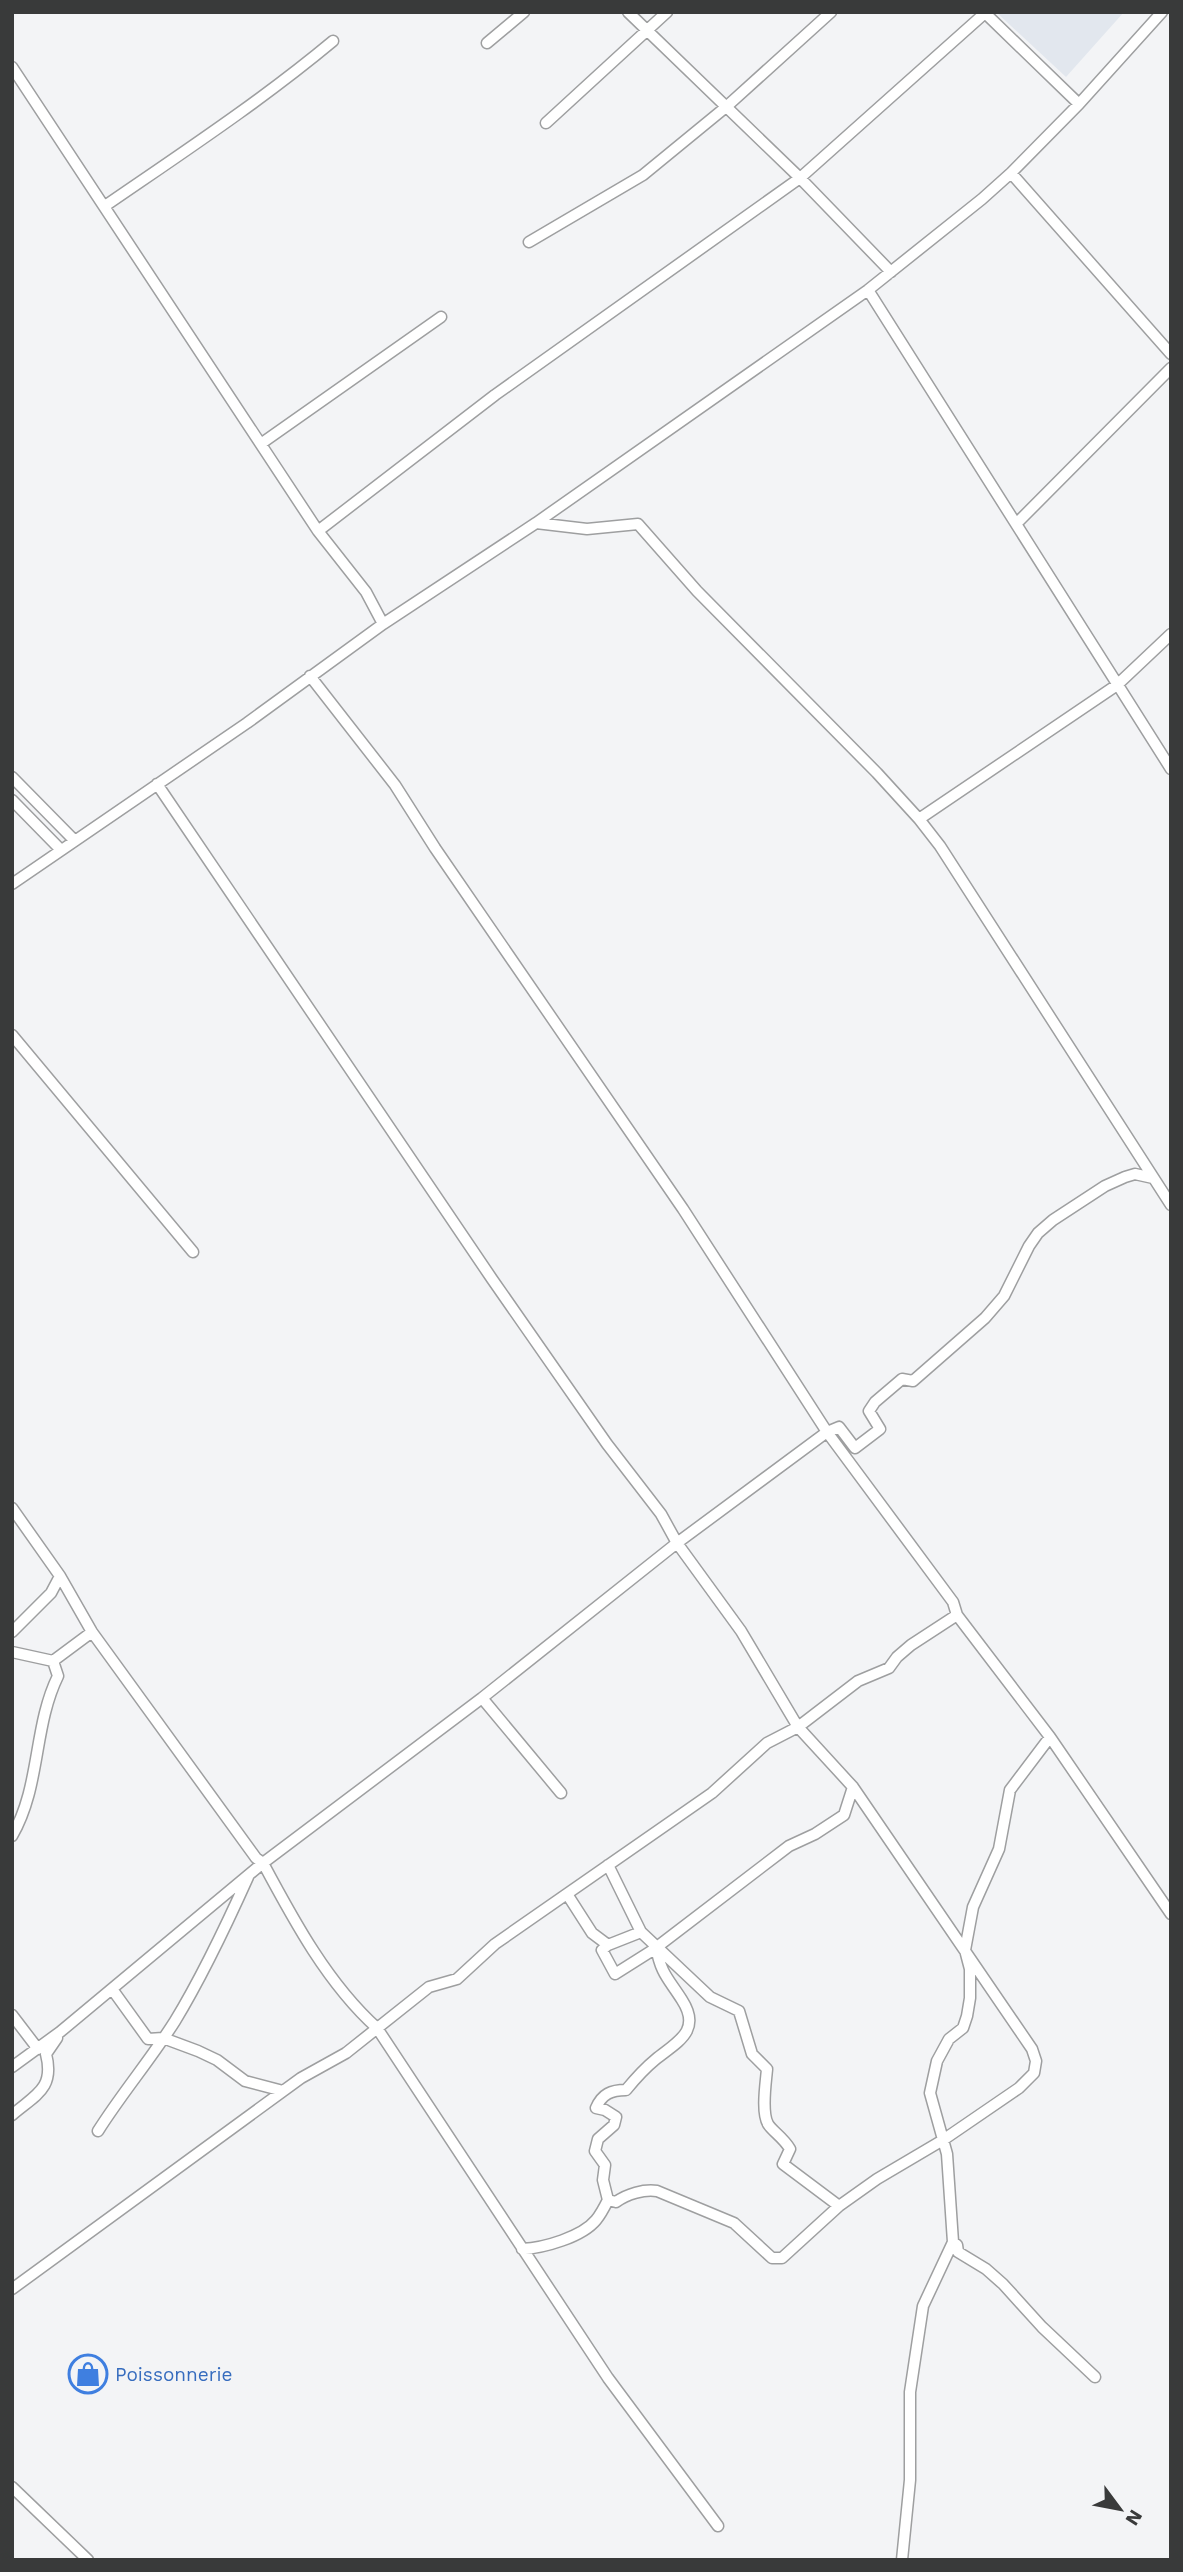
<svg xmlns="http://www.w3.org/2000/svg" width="1183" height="2572" font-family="'Work Sans',sans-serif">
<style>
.built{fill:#e2e7ee}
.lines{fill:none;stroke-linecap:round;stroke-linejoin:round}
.minor-casing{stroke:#9e9fa0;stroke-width:13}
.minor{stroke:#fff;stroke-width:10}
.labels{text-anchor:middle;stroke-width:6;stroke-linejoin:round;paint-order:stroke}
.shop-label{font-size:19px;fill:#366cbe;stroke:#f3f4f6;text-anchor:start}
</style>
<rect width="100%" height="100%" fill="#f3f4f6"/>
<!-- built -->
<path class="built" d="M996,12H1124L1066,77Z"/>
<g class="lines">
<defs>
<path id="minor" d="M628,12L800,178L891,272
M984,12L1079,104
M487,43L524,12
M12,67L318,531L366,592L383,624
M546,123L667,12
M1011,173L1171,354
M105,206C182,153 261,101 333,41
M529,242L643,175L726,107L831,12
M868,290L1171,769
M262,443L441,317
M536,523L587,529L638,524L697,591L877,773L919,819L940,846L1171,1205
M1016,524L1171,368
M318,531L495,395L800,178L985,13
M12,777L74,840
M12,800L61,850
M919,819L1117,685L1171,634
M12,884L247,723L383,624L536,523L868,290L982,199L1011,173L1079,104L1162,12
M12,1035L193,1252
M12,1508L60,1576L92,1632L256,1858L263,1863L482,1698L677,1543L661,1514L607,1444L492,1279L157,784
M957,1615L1050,1737L1171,1914
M12,1632L51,1593L60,1576
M12,1652L53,1661
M482,1698L561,1793
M12,1836C41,1786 33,1727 58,1676L53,1661L92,1632
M608,1865L641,1932L710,1997L739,2011L752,2054L767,2069C766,2082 761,2112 768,2124C772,2131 783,2137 790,2149L783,2164L839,2206
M567,1894L592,1933L608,1945L602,1950L615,1974L653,1950L789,1846L815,1834L844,1815L853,1787
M608,1945L641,1932
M112,1989L148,2039L163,2038L198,2051L217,2060L245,2081L283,2091
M12,2015L38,2049
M12,2067L60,2032L263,1863C294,1921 328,1984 377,2028L608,2378L718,2526
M12,2115C35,2095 55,2089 46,2054L57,2038
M98,2131C122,2093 151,2059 175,2021C203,1975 226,1926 248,1877
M608,2200L616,2202C627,2194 644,2189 657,2191L734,2223L772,2258H782L839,2206L877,2179L943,2140L1019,2088L1034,2073L1036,2061L1032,2049L853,1787L798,1727L741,1631L677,1543L827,1432L839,1427L855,1448L880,1429L869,1411L875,1402L902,1379L913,1381L985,1318L1004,1296L1029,1246L1038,1233L1053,1220L1105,1186L1125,1177L1135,1174L1153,1178
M953,2242L957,2245L958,2252L986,2269L1003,2284L1042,2327L1095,2377
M522,2249C544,2248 582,2237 596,2220C601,2214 605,2206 608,2200L603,2180L605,2165L595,2151L598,2139L614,2125L616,2117L605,2110L596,2108C602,2094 611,2090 626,2090C635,2079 645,2068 656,2059C677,2042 702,2031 682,2000C668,1978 661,1974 656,1947
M12,2289L301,2078L346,2053L429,1987L457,1979L495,1944L712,1793L767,1743L798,1727L858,1681L889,1668L897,1657L911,1645L957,1615L953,1602L827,1432L683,1209L435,848L395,785L310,676
M12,2487L88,2560
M902,2560L910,2480V2392L923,2306L953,2242L947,2154L930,2093L937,2061L949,2039L963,2028L967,2016L970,1998V1969L965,1950L973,1907L999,1849L1010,1790L1050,1737"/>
</defs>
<!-- minor casing -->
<use href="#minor" class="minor-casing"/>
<!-- minor -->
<use href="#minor" class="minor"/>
</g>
<!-- icons -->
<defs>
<symbol id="shop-ring" viewBox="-11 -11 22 22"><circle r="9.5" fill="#f3f4f6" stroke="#3f7fe0" stroke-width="1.5"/><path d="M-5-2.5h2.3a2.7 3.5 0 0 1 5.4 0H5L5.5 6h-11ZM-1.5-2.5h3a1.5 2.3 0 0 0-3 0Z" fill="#3f7fe0"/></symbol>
</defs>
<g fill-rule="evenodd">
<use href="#shop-ring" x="66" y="2352" width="44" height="44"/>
</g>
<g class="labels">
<!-- shop labels -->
<g class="shop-label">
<text x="115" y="2381">Poissonnerie</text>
</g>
</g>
<!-- border -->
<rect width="1183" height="2572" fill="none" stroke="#393a3a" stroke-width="28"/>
<!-- north arrow -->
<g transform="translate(1120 2509) rotate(122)" stroke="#f3f4f6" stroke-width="5" paint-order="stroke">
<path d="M0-5L12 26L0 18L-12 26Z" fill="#393a3a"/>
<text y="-10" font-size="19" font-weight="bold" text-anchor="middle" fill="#393a3a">N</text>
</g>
</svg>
